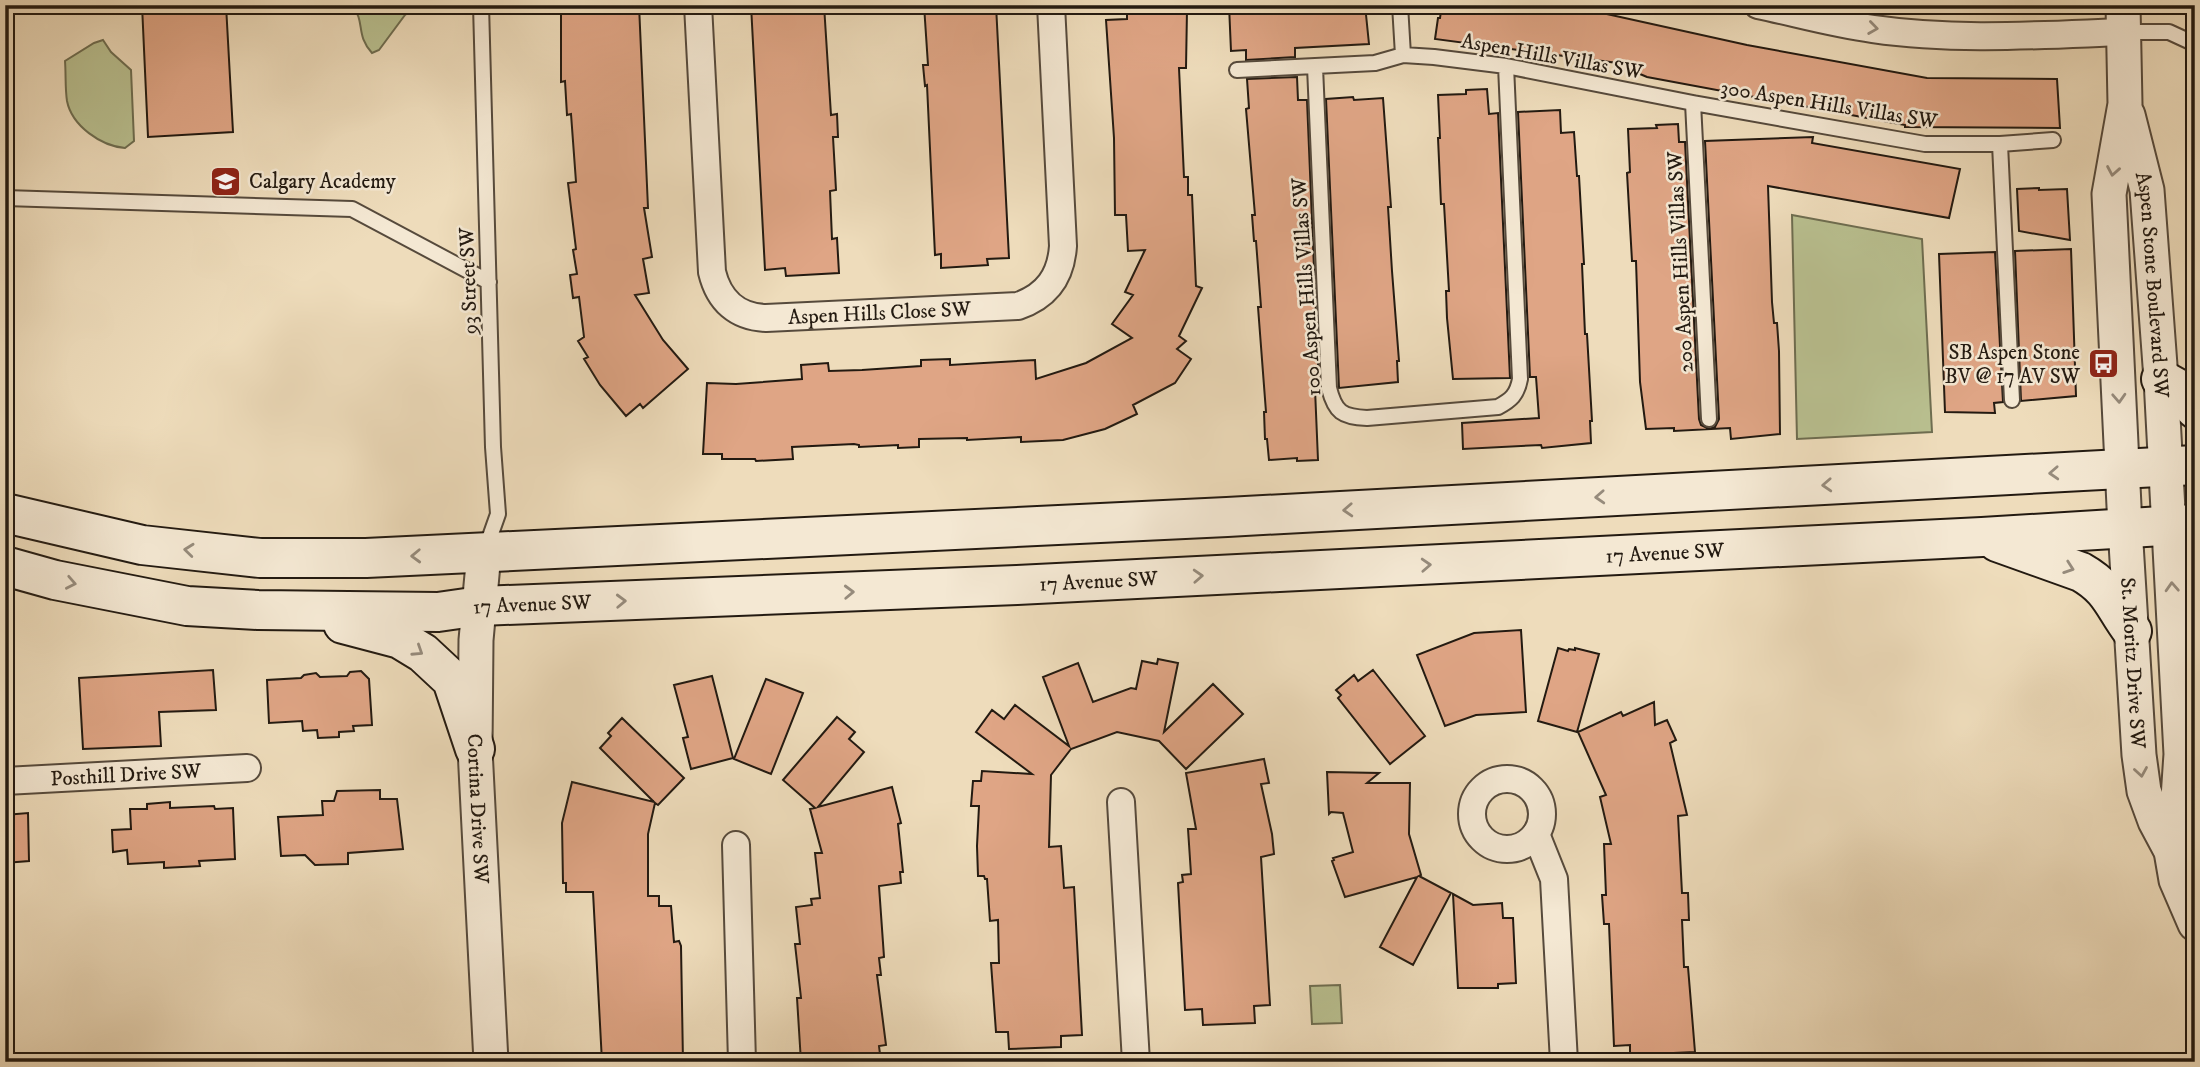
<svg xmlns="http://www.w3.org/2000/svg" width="2200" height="1067" font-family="'IM FELL DW Pica',serif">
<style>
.green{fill:#b9c090;stroke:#6e6d50;stroke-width:2}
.building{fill:#dfa585;stroke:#231a11;stroke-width:2}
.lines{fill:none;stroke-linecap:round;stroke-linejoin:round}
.service-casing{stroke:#564a3c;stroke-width:18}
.minor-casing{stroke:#564a3c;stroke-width:30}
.tertiary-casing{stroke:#564a3c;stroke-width:37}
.secondary-casing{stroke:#231a11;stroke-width:42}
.service{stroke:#f4e8d3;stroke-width:14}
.minor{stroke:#f4e8d3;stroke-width:26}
.tertiary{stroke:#f4e8d3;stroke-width:33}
.secondary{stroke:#f4e8d3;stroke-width:38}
.oneway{stroke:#968b7c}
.labels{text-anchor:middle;stroke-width:5;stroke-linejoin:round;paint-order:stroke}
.street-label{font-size:21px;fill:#231a11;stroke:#f4e8d3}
.poi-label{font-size:21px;fill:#231a11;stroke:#f4e8d3;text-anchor:start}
</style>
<rect width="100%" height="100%" fill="#eedcbb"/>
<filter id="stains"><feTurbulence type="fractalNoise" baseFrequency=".00286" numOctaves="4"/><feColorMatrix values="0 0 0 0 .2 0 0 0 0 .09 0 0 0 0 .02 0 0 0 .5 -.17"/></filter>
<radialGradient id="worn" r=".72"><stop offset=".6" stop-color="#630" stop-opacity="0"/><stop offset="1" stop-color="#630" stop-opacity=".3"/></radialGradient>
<!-- green -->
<path class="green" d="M352,5H420L405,15L379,50L372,53C355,34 366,23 352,5Z
M103,40L111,52L131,70L134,141L125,148C101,146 72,126 67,101C65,88 66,74 65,61L94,43Z
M1792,215L1922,239L1932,432L1797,439Z
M1340,985L1342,1023L1312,1024L1310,986Z"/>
<!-- building -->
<path class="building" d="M142,5H226L233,132L148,137Z
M561,5H639L648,208H644L652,257L643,259L649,293L635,295L663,340L688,369L643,408L640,404L626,416L600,385L584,359L588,357L578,341L584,337L579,297L573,298L570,275L577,274L573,250L576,249L568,183L576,182L571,114L567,115L565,81L561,82Z
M751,5H824L831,115L837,114L838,137H833L836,190L830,191L832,239L837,238L839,273L786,276L785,268L765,270Z
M924,5H996L1009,258L987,259L988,265L941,268V254L935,255L927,85L925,86L923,65H928Z
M1229,5H1365L1369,44L1295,48V57L1246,60V50L1231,51Z
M1442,5H1566L1747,45L1927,78L2057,79L2060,128L1905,127V125L1647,77L1640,74V66L1435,39L1438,18H1440Z
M1171,6V11L1187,10L1186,68H1179L1184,177H1188V195H1192L1196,286L1202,288L1179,336L1186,341L1177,349L1191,359L1175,383L1133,405L1137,414L1105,429L1063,440L1021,442V437L967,440V438L919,439V447L898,448V445L859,447V445L854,444L792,447L793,459L756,461L755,459H722V454H703L707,383L736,384L802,379L801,365L828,363L829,371L862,370L921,366V360L950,359V365L1035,360L1036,379L1086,363L1132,338L1112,324L1133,295L1125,292L1145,250L1128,251L1126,215H1115L1114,138L1106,20L1127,19V9Z
M1297,77L1298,100H1307L1319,389H1315L1318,460L1297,461V458L1269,460L1267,439H1265L1264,412H1266L1258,307H1261L1256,241H1254L1252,215H1255L1246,109L1249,108L1247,79Z
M1487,89L1489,114L1498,113L1510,378L1453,379L1447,318L1446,291H1449L1444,204H1441L1438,138H1440L1438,95L1466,94V90Z
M1353,97L1354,100L1383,98L1391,207H1388L1392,271L1399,361H1397L1398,382L1339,388L1326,99Z
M1560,110L1561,133L1574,132L1577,176H1579L1584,264H1582L1585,334H1587L1592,421H1590L1591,443L1542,448L1541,445L1463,449L1462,423L1539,418L1536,377H1530L1518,112Z
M1678,124L1679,142H1685L1699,419L1701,425L1709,429L1715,427L1719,419L1705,141L1813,137L1812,143L1960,169L1949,218L1768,186L1772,302L1774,323H1777L1779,351L1780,434L1731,439L1730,428L1674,431V428L1646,429L1640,382L1636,261H1632L1627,173L1630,172L1628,129L1657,128L1656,125Z
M2039,188V190L2067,189L2070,240L2019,231L2017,189Z
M2071,249L2076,396L2021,401L2015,251Z
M1995,252L2003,402L1994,403L1995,413L1945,412L1939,254Z
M1521,630L1526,712L1476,715L1445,726L1417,655L1474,633Z
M1558,648L1568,651L1569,649L1575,650V648L1599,654L1577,732L1538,721Z
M1158,659L1178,663L1164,732L1213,684L1243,714L1186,769L1159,741L1117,732L1071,749L1051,775L1049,847L1061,846L1064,888L1074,887L1082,1035L1061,1036V1047L1009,1049L1008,1032H996L991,963H999L998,920L990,921L987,879H985L984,876H978L977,846L979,806H971L973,781H981L982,771L1032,774L976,732L992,710L1004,719L1015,705L1069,746L1043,677L1078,663L1093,702L1131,688L1136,689L1142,661L1157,664Z
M213,670L216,710L159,712L161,746L83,749L79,678Z
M1373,670L1425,736L1390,764L1338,698L1341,695L1336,690L1354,675L1358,681Z
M361,671L369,679L372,725L353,726L354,731L339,732V737L318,738L317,730L303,731L302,721L269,723L267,680L301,678L304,675L316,673L320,677L347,676L350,672Z
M712,676L733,758L691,769L683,738L688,737L674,685Z
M766,679L803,693L771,774L734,759Z
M1654,702L1655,725L1667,720L1676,740L1670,743L1687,815L1678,816L1682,893H1688L1689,920H1682L1684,967H1688L1695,1052L1630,1055V1045L1614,1046L1609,924H1604L1602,895H1606L1604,844H1611L1600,797L1606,795L1578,732L1621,712L1623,716Z
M837,717L855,732L849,739L864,752L818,807L892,787L901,823L898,824L903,872H900L901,883L879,886L884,957L879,958L881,975H877L886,1045L879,1046L881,1062H801L797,998H801L795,944H800L796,907L812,905L811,899L820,898L815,853H822L810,809L815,808L783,780Z
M622,718L684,778L658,805L655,803L648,834V896H659V906H671L674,942L679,941L681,946L683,1062H602L593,892H566V883H563L562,823L572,782L654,802L600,748L611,736L608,733Z
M1264,759L1269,783L1261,784L1272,834L1274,854L1261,857L1270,1005L1254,1006L1255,1023L1203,1025L1202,1009L1185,1010L1178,883L1183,882L1182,875L1191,874L1188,829H1196L1186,773Z
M1327,772L1379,773L1367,783H1410L1409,834L1421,875L1419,876L1451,893L1413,965L1380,947L1417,877L1345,897L1332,861L1334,860L1333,858L1353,852L1343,813L1331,812L1329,814Z
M380,790V799H397L403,849L348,853V864L315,865L305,855L281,856L278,817L323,815L322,801H334L337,791Z
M170,802V808L214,806L215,809L233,808L235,859L199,861L200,866L164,868V862L128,864L127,850L113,852L112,830L131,829L130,809H147V804Z
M28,813L29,861L5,863V815Z
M1453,894L1473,905L1502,903L1503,918H1513L1516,983L1498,984V988H1458Z"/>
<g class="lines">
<defs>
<path id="service" d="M481,5L493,447L498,514L486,548
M1400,5L1403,55L1434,57L1506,66L1693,103L1925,144H2000L2012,400
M2123,32H2169L2195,44
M1315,67L1329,388C1335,412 1342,417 1367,418L1498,407C1511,400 1517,395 1520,379L1506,66
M1237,70L1375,63L1403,55
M1693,103L1709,419
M2000,144L2053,140
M5,198L352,209L489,282"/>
<g id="minor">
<path id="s1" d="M698,5L712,272C719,301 737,317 766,318L1018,306C1047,296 1061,276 1063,246L1051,5"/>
<path d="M1758,5C1796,13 1834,24 1873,29C1956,41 2040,35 2123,32"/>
<circle cx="1507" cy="814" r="35"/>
<path id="s2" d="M5,781L247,768"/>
<path d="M1121,802L1136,1062"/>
<path d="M1536,834L1554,879L1564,1062"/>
<path d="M736,845L742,1062"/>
</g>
<g id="tertiary">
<path id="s3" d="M2123,5L2125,104L2109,194L2125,527L2139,755L2144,791L2155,821L2171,851L2176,880L2195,924"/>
<path id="s4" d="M2128,115L2147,190L2161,379L2181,754L2177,813L2171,851"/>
<path id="s5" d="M484,553L476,640L475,749L491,1062"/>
</g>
<g id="secondary">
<path d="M2161,379L2179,389L2195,409"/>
<path d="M5,513L142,545L260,558H366L1227,517L2195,465"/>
<path d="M1997,542L2081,572C2111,589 2113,606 2132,631"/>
<path id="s6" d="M5,566L55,580L187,606L258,610L438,612L480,606L1017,585L1982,537L2195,524"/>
<path d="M343,624L400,639L423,653L452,680L475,749"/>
</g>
</defs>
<!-- service casing -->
<use href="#service" class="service-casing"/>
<!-- minor casing -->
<use href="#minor" class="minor-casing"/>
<!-- tertiary casing -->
<use href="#tertiary" class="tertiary-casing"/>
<!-- secondary casing -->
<use href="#secondary" class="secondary-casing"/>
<!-- service -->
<use href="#service" class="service"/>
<!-- minor -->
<use href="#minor" class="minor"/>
<!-- tertiary -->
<use href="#tertiary" class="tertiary"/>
<!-- secondary -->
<use href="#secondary" class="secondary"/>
</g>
<!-- one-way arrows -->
<defs><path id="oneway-chevron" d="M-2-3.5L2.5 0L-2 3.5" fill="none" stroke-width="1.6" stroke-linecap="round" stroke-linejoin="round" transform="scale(1.75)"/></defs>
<g class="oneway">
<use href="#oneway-chevron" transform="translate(1873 28) rotate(8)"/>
<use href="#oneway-chevron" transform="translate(2113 171) rotate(100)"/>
<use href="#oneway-chevron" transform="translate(2119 398) rotate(87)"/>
<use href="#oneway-chevron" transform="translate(2054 473) rotate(177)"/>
<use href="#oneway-chevron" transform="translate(1827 485) rotate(177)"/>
<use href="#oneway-chevron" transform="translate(1600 497) rotate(177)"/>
<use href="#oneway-chevron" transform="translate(1348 510) rotate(177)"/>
<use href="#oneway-chevron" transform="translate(189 550) rotate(-174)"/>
<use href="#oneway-chevron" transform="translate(416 556) rotate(178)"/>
<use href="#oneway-chevron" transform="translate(1426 565) rotate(-3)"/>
<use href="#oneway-chevron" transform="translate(2069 568) rotate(19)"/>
<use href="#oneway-chevron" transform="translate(1198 576) rotate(-3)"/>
<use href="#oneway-chevron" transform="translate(71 583) rotate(11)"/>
<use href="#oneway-chevron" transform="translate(2172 587) rotate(-93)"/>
<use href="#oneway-chevron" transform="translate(849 592) rotate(-2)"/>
<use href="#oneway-chevron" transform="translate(621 601) rotate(-2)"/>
<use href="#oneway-chevron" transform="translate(418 651) rotate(33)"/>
<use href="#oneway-chevron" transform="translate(2141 772) rotate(81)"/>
</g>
<!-- icons -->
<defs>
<symbol id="school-square" viewBox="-11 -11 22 22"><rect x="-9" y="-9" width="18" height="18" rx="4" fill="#8f2418" stroke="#f4e8d3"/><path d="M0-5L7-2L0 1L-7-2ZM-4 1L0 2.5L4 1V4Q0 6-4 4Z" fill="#fff"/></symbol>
<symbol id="bus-square" viewBox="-11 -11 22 22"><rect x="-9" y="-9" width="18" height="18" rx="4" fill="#8f2418" stroke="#f4e8d3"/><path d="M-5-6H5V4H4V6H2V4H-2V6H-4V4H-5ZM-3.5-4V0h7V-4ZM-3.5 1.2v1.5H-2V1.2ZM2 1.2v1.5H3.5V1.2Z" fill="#fff"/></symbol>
</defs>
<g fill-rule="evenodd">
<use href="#school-square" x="208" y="164" width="35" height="35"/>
<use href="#bus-square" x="2086" y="346" width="35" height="35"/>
</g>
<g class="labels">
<!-- street labels -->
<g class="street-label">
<text transform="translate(1552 56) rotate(10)" y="7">Aspen Hills Villas SW</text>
<text transform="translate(1829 104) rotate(9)" y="7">300 Aspen Hills Villas SW</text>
<text transform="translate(1680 262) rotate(-93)" y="7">200 Aspen Hills Villas SW</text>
<text transform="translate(468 281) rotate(-92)" y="7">93 Street SW</text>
<text dy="7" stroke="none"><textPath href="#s4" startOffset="172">Aspen Stone Boulevard SW</textPath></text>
<text transform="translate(1306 287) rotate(-94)" y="7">100 Aspen Hills Villas SW</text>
<text dy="7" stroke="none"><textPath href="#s1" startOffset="458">Aspen Hills Close SW</textPath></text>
<text dy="7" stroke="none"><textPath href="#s6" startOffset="1666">17 Avenue SW</textPath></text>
<text dy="7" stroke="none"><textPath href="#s6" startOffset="1099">17 Avenue SW</textPath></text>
<text dy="7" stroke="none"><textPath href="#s6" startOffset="532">17 Avenue SW</textPath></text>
<text dy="7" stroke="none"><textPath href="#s3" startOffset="660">St. Moritz Drive SW</textPath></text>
<text dy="7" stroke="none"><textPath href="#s2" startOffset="121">Posthill Drive SW</textPath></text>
<text dy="7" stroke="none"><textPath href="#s5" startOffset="256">Cortina Drive SW</textPath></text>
</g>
<!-- poi labels -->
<g class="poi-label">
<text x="249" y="188">Calgary Academy</text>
<text x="2080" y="359" text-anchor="end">SB Aspen Stone<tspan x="2080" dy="24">BV @ 17 AV SW</tspan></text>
</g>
</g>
<!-- margin -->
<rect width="2200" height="1067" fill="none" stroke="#eedcbb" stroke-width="28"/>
<rect x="7" y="7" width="2186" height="1053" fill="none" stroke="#231a11" stroke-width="3.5"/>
<rect x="14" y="14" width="2172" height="1039" fill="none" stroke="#231a11" stroke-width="2"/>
<rect width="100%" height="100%" filter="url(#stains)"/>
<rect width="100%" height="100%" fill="url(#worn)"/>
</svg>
